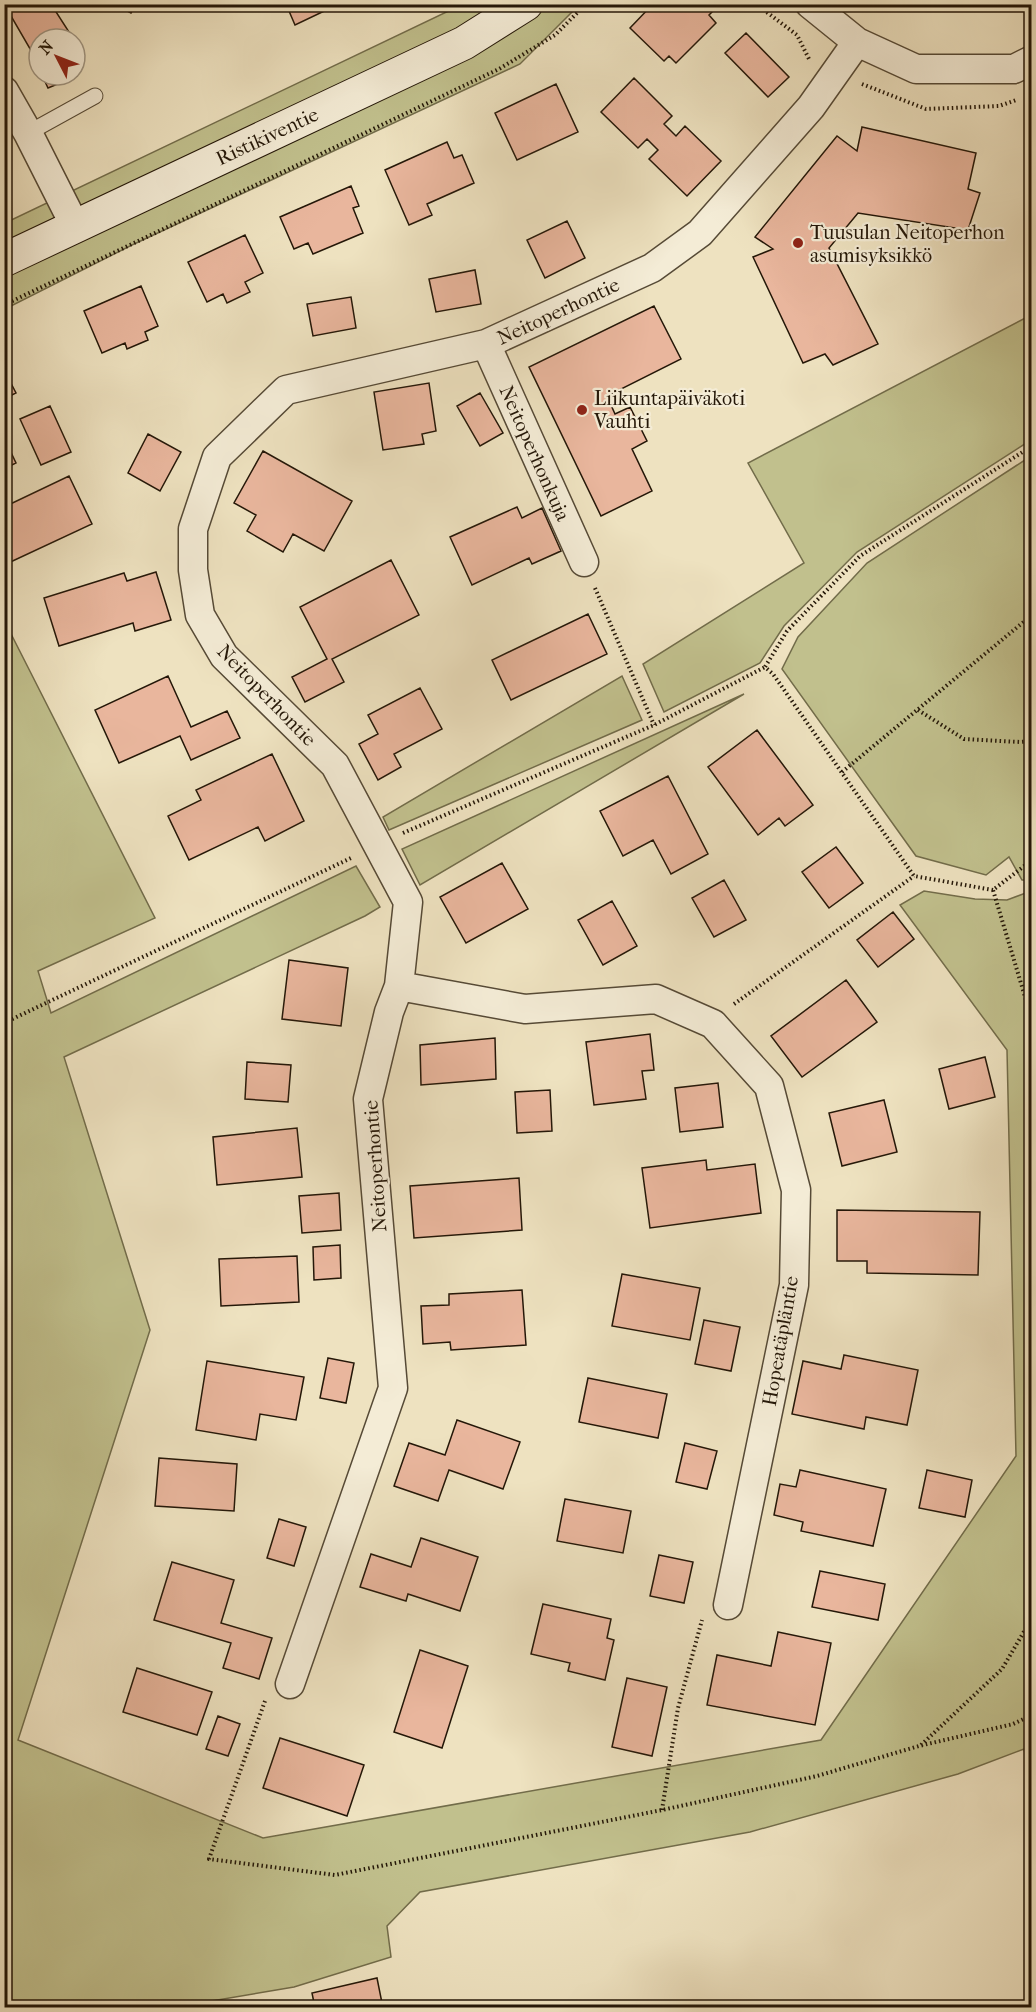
<svg xmlns="http://www.w3.org/2000/svg" width="1036" height="2012" font-family="'IM FELL French Canon',serif">
<style>
.green{fill:#c1c08d;stroke:#726c4a;stroke-width:1.5}
.building{fill:#e9b69d;stroke:#241708;stroke-width:1.5}
.lines{fill:none;stroke-linecap:round;stroke-linejoin:round}
.lane-casing{stroke:#564a36;stroke-width:17}
.street-casing{stroke:#564a36;stroke-width:31}
.secondary-casing{stroke:#241708;stroke-width:35}
.path{stroke:#241708;stroke-width:4;stroke-dasharray:1.5 3;stroke-linecap:butt}
.lane{stroke:#f4ecd6;stroke-width:15}
.street{stroke:#f4ecd6;stroke-width:28}
.secondary{stroke:#f4ecd6;stroke-width:33}
.poi-dot{fill:#8f2418;stroke:#f4ecd6;stroke-width:2}
.labels{text-anchor:middle;stroke-width:4.5;stroke-linejoin:round;paint-order:stroke}
.street-label{font-size:20px;fill:#241708;stroke:#f4ecd6}
.poi-label{font-size:20px;fill:#241708;stroke:#f4ecd6;text-anchor:start}
</style>
<rect width="100%" height="100%" fill="#eee2c0"/>
<filter id="stains"><feTurbulence type="fractalNoise" baseFrequency=".00333" numOctaves="4"/><feColorMatrix values="0 0 0 0 .2 0 0 0 0 .09 0 0 0 0 .02 0 0 0 .5 -.17"/></filter>
<radialGradient id="worn" r=".72"><stop offset=".6" stop-color="#630" stop-opacity="0"/><stop offset="1" stop-color="#630" stop-opacity=".3"/></radialGradient>
<!-- green -->
<path class="green" d="M461,5H579L520,64L132,245L5,309V223Z
M1031,315V440L857,552L784,626L760,663L664,712L643,664L804,563L748,463Z
M1031,456L1032,880H1022L1009,857L986,875L916,856L782,669L798,637L867,563Z
M4,620L155,918L38,971L51,1013L356,866L380,907L365,916L64,1057L150,1330L18,1740L263,1838L821,1740L1016,1456L1007,1050L900,905L924,891L975,899L1007,900L1031,891V1782L1024,1749L958,1774L750,1832L420,1892L387,1926L391,1957L294,1987L176,2007H5Z
M622,676L642,720L389,830L383,817Z
M744,694L420,885L402,849Z"/>
<!-- building -->
<path class="building" d="M4,4H51L69,32L58,39H39V50L33,54Z
M114,4H136L131,13Z
M286,4H339L295,25Z
M653,4H706L713,11L709,15L716,23L676,63L669,56L664,61L630,28Z
M746,33L789,77L768,97L725,53Z
M75,71L77,76L48,88L42,75H75Z
M634,78L672,116L664,124L676,136L685,126L721,161L687,196L649,159L658,150L647,139L638,148L601,112Z
M556,84L578,132L517,160L495,113Z
M862,127L976,153L968,189L980,193L968,230L858,213L829,248L878,344L833,365L825,354L803,363L753,257L773,249L755,237L837,136L857,151Z
M447,142L454,158L462,155L474,183L427,204L432,215L409,225L385,170Z
M351,186L359,206L353,208L363,233L313,254L308,243L294,249L280,217Z
M567,221L585,258L545,278L527,240Z
M245,235L263,273L245,282L250,292L227,303L223,294L207,302L188,262Z
M475,270L481,304L436,312L429,279Z
M141,286L158,326L145,332L148,340L127,349L125,343L102,353L84,311Z
M351,297L356,328L313,336L307,304Z
M654,306L681,359L607,396L615,414L630,407L647,441L632,449L652,491L601,516L529,367Z
M4,370L16,393L4,399Z
M429,383L436,431L422,434L424,444L383,450L374,392Z
M480,393L503,433L480,446L457,406Z
M50,406L71,452L41,465L20,419Z
M148,434L181,452L160,491L128,473Z
M6,442L16,463L4,469V443Z
M263,451L352,501L324,551L293,534L283,552L247,531L256,515L234,503Z
M69,476L92,524L4,565V507Z
M517,507L522,518L542,508L561,551L532,564L529,558L472,585L450,537Z
M391,560L419,615L332,659L344,682L305,702L292,677L327,659L300,607Z
M156,572L171,620L135,631L133,623L59,646L44,598L124,573L127,581Z
M588,614L607,654L511,700L492,660Z
M168,676L191,727L227,711L240,738L191,760L180,736L119,763L95,710Z
M420,688L442,729L394,754L401,767L378,780L359,744L378,734L368,715Z
M757,730L813,805L785,826L779,818L758,835L708,767Z
M272,754L304,821L265,841L258,827L189,860L168,816L201,800L196,790Z
M668,776L708,854L671,874L653,840L623,856L600,811Z
M836,847L863,883L829,908L802,872Z
M502,863L528,909L466,943L440,897Z
M724,880L746,920L714,937L692,898Z
M612,901L637,946L603,965L578,920Z
M893,912L914,939L878,967L857,940Z
M289,960L348,968L341,1026L282,1019Z
M846,980L877,1022L802,1077L771,1036Z
M650,1034L654,1070L642,1071L646,1099L594,1105L586,1042Z
M495,1038L496,1079L421,1085L420,1045Z
M985,1057L995,1097L949,1109L939,1069Z
M247,1062L291,1065L288,1102L245,1099Z
M718,1083L723,1127L680,1132L675,1088Z
M550,1090L552,1131L517,1133L515,1092Z
M884,1100L897,1152L842,1166L829,1113Z
M297,1128L302,1177L217,1185L213,1137Z
M706,1160L707,1170L755,1164L761,1213L650,1228L642,1168Z
M519,1178L522,1230L414,1238L410,1186Z
M339,1193L341,1230L302,1233L299,1196Z
M837,1210L980,1212L978,1275L867,1273V1261H837Z
M340,1245L341,1278L314,1280L313,1247Z
M297,1256L299,1302L221,1306L219,1259Z
M622,1274L700,1288L690,1340L612,1326Z
M522,1290L526,1345L451,1350L450,1342L423,1344L421,1306L449,1305V1294Z
M704,1320L740,1327L731,1371L695,1364Z
M844,1355L918,1370L907,1425L866,1417L864,1429L792,1414L803,1361L841,1369Z
M328,1358L354,1363L346,1403L320,1398Z
M207,1361L304,1377L296,1420L260,1414L256,1440L196,1430Z
M588,1378L667,1394L658,1438L579,1422Z
M457,1420L520,1442L503,1489L449,1470L438,1501L394,1486L409,1443L445,1455Z
M685,1443L717,1451L707,1489L676,1482Z
M159,1458L237,1464L234,1511L155,1506Z
M800,1470L886,1489L873,1546L801,1531L803,1522L774,1515L780,1484L796,1487Z
M927,1470L972,1480L965,1517L919,1508Z
M565,1499L631,1511L623,1553L557,1541Z
M279,1519L306,1527L294,1566L267,1558Z
M421,1538L478,1557L460,1611L408,1594L406,1601L360,1587L371,1554L411,1567Z
M659,1555L693,1562L684,1603L650,1596Z
M172,1562L234,1580L221,1623L272,1638L259,1679L223,1668L231,1643L154,1620Z
M820,1571L885,1584L878,1620L812,1607Z
M543,1604L611,1619L607,1638L614,1640L605,1680L568,1671L570,1663L531,1654Z
M778,1632L831,1643L815,1725L707,1705L717,1655L771,1666Z
M420,1650L468,1666L442,1748L394,1732Z
M137,1668L212,1692L197,1735L123,1712Z
M627,1678L667,1687L652,1756L612,1747Z
M218,1716L240,1724L228,1756L206,1749Z
M280,1738L364,1765L347,1816L263,1788Z
M377,1978L383,2008H315L312,1993Z"/>
<g class="lines">
<defs>
<path id="lane" d="M28,133L95,96"/>
<path id="street" d="M810,4L857,42L916,69H1014L1032,60
M4,91L28,133L75,226
M486,344L584,562
M399,986L525,1009L656,999L713,1024L769,1086L796,1190L794,1285L728,1605
M290,1684L393,1388L368,1099L389,1012L399,986L408,902L335,765L224,656L200,615L193,570V529L217,457L286,390L486,344L652,268L700,233L811,107L857,42"/>
<path id="secondary" d="M4,260L464,43L526,4"/>
</defs>
<!-- lane casing -->
<use href="#lane" class="lane-casing"/>
<!-- street casing -->
<use href="#street" class="street-casing"/>
<!-- secondary casing -->
<use href="#secondary" class="secondary-casing"/>
<!-- path -->
<path class="path" d="M756,4L797,35L809,59
M862,84L926,109L999,106L1016,100
M4,305L499,69L555,35L586,4
M595,588L654,725
M918,710L964,739L1020,742L1032,741
M842,772L1032,615
M403,833L654,725L765,667
M1032,860L993,890L1032,1020
M993,890L914,876L773,674L765,667L787,631L860,556L1032,446
M734,1004L914,876
M4,1023L351,858
M265,1701L209,1859L335,1875L662,1810L817,1776L919,1746L1013,1724L1032,1715
M921,1745L1002,1669L1032,1618
M662,1810L678,1708L702,1620"/>
<!-- lane -->
<use href="#lane" class="lane"/>
<!-- street -->
<use href="#street" class="street"/>
<!-- secondary -->
<use href="#secondary" class="secondary"/>
</g>
<!-- markers -->
<g class="poi-dot">
<circle cx="798" cy="243" r="6"/>
<circle cx="582" cy="410" r="6"/>
</g>
<g class="labels">
<!-- street labels -->
<g class="street-label">
<text transform="translate(267 136) rotate(-25)" y="7">Ristikiventie</text>
<text transform="translate(558 311) rotate(-25)" y="7">Neitoperhontie</text>
<text transform="translate(535 453) rotate(66)" y="7">Neitoperhonkuja</text>
<text transform="translate(267 695) rotate(46)" y="7">Neitoperhontie</text>
<text transform="translate(375 1166) rotate(-94)" y="7">Neitoperhontie</text>
<text transform="translate(780 1341) rotate(-80)" y="7">Hopeatäpläntie</text>
</g>
<!-- poi labels -->
<g class="poi-label">
<text x="810" y="239">Tuusulan Neitoperhon<tspan x="810" dy="23">asumisyksikkö</tspan></text>
<text x="594" y="405">Liikuntapäiväkoti<tspan x="594" dy="23">Vauhti</tspan></text>
</g>
</g>
<!-- margin -->
<rect width="1036" height="2012" fill="none" stroke="#eee2c0" stroke-width="24"/>
<rect x="6" y="6" width="1024" height="2000" fill="none" stroke="#241708" stroke-width="3"/>
<rect x="12" y="12" width="1012" height="1988" fill="none" stroke="#241708" stroke-width="1.5"/>
<!-- north arrow -->
<g transform="translate(57 57) rotate(312)"><circle r="28" fill="#f4ecd6" stroke="#a19784" stroke-width="1.5"/>
<path d="M0-4.5L10 22L0 15L-10 22Z" fill="#8f2418"/>
<text y="-9" font-size="16" font-weight="bold" text-anchor="middle" fill="#241708">N</text>
</g>
<rect width="100%" height="100%" filter="url(#stains)"/>
<rect width="100%" height="100%" fill="url(#worn)"/>
</svg>
